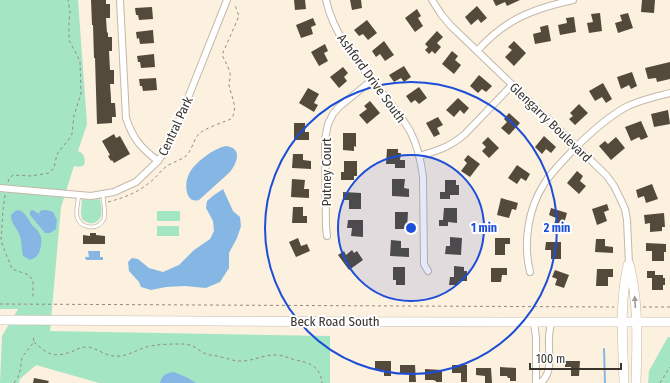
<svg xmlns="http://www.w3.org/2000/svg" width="670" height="383" font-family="'Fira Sans Condensed',sans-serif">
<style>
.green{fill:#a4e6c4}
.water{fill:#86b7e4}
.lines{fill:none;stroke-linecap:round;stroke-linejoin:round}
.stream{stroke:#86b7e4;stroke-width:2}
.building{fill:#544a3c}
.lane-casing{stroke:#c4b8a8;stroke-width:4.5}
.street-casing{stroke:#c4b8a8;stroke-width:8}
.secondary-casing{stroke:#c4b8a8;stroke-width:10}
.path{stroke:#938b80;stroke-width:1;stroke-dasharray:3 3;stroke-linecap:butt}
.lane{stroke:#fff;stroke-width:3}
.street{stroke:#fff;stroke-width:6}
.secondary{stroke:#fff;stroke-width:9}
.oneway{fill:#9c9a96}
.ring{fill:none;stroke:#1d4ed8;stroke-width:2}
.labels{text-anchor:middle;stroke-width:4;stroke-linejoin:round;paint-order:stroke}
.street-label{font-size:13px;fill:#39342e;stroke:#fff}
.centre{fill:#1d4ed8;stroke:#fff;stroke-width:2}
.ring-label{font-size:12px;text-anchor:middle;font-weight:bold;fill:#1d4ed8;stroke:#fff;stroke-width:4;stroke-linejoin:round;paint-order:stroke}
</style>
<rect width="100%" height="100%" fill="#fcf0df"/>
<!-- green -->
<path class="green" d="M0,0H78L87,124L78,151C84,153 86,159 84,165C80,167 78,167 74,166L61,207L50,331L330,336V383H99L36,365L20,379L19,383H0L2,336L18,309H0Z
M82,199L88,200L100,199C101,207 105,219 94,223C89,224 86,222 82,219L81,212Z
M157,211H180V221H157Z
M157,226H179V236H157Z
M668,337H670V383H648L649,371Z"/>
<!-- water -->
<path class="water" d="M226,146C243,148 237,163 230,172L199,200C185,204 184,183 189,174C194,163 214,148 226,146Z
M223,189L233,211L240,217L241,226L237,238L229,253V268L220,282L206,288L185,286L166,287L151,290L141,287L139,282L129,271L128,262L132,258L138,259L149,268L163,272L179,265L194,250L210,239L214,231L213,221L206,208L207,201L214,195Z
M19,210C26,213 28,219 32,225C35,228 39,231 40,235C43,240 41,252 36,257C36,257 31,260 30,260L23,256C21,249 22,242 20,236C17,227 11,225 11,215L15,211Z
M33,210L39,214L40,211C44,209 49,210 53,212L57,220L56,229L50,233H45L30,215V211Z
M88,251H100V257H103V260H86L85,257H89Z
M174,372L188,378L196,383H160C162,375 166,373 174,372Z"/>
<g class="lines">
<!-- stream -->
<path class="stream" d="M604,349L605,383"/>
</g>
<!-- building -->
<path class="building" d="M91,0H106V4H110V18H106L107,33L108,32V37H112V51H109L110,70H114V84H110L111,98V103H115L116,117H112V123L97,124L95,58H94L93,25H92Z
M294,0H305L306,9L295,10Z
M350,0H361L362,8L352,10Z
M493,0H520L507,6L505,2L496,6Z
M642,0H655L654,13L641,12Z
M477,6L487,18L481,23L478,19L471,25L465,17Z
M152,7L153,19L139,20L138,15H136L135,8Z
M417,9L421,16L418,18L423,26L415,32L405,18Z
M600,13L602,31L589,33L587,23L593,22L591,14Z
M628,13L633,28L618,33L615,23L622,21L620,15Z
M574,17L576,32L560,35L558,25L567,23L566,18Z
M313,18L316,25L311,27L313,34L301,38L296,25Z
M367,20L377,33L368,40L363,34L359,36L354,30Z
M548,25L551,41L535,44L533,34L541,32L540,27Z
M153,30L154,43L140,44L139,38L137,39L136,32Z
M437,31L443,37L437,43L441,47L435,54L432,51L429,54L425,50L428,47L425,44Z
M384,41L394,55L385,61L380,54L376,57L372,51Z
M514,41L526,53L514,66L505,57L512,50L508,47Z
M325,44L328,51L324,53L328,61L319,66L311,52Z
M452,51L458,56L455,60L461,65L454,74L442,64Z
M154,54L155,67L141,68L140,62H138L137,56Z
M670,62V79L657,82L656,78L648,79L645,68Z
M404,66L411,77L404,82L401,78L394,82L389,75Z
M343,67L348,73L344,77L347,81L339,88L330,77Z
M632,72L637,86L631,89L629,85L621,89L617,77Z
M479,75L492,86L486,92L482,89L478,93L470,86Z
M156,78L157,90L143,91L142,86H140L139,79Z
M603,83L612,99L606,103L602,97L595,101L589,91Z
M419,87L427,98L419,104L415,100L411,103L406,96Z
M308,88L319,94L314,103L318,105L314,112L299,103Z
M458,98L469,108L464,114L460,110L454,117L446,110Z
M370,101L380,113L367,124L359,115L367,109L364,106Z
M579,104L588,113L575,125L569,119L573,116L570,113Z
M668,110L670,124L654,127L651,114Z
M509,113L520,123L509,135L501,128L507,122L504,119Z
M438,117L443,125L437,128L440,134L434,137L426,123Z
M641,121L648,137L641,140L639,137L631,141L625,127Z
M294,123H305V132H309V140H294Z
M343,133H356V147L354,146V151L343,150Z
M114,134L116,138L120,136L130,154L114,163L112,160L111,161L108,156L110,155L102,141Z
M544,136L556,147L551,153L546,149L542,154L535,147Z
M488,137L499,148L489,158L482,151L486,147L482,143Z
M616,137L625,148L611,160L599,146L605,141L608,144Z
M387,149H398V153H401L400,160H405V168H395V164H386Z
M293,154H303V160L311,161V169L292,168Z
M468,155L480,164L470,177L461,171L467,163L464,160Z
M344,161H357V176H354V180H341V172H344Z
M517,165L530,174L526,181L521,178L517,184L508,178Z
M577,171L583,176L580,181L586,186L579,194L567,183Z
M292,179L305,180L304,189H309V198L291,197Z
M392,179H405L404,188L409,189V197L392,196Z
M445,180H456V185H459V195H450V199H440V192H445Z
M652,184L658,199L646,203L644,196L638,198L636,190Z
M343,192L361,193V209H349V200H343Z
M501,198L518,203L516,210L512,209L509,218L497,215Z
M607,204L609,210L604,212L607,221L597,225L592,209Z
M293,207H303V216H307V223H292Z
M444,208H457V223L448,222V226H439V220H443Z
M551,208L567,213L563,227L554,224L556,218L549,215Z
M395,212H408L407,229H395Z
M664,213L665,227H662V231L650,232V223L645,224L644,215Z
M348,220H363V237L351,236L352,228H347Z
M90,233H96V235L105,236V244H83V235L90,236Z
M450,237L462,238L461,255L445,254L446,246H450Z
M298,238L301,246L307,244L310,251L296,257L289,242Z
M495,238H510V244H505V255H495Z
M596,239H605V246L613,247V253L595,252Z
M391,240L401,241V248H409V257L390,256Z
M546,242H561V259H551V250H545Z
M646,243L666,244V252H664V261H652V251H646Z
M352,250L354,253L357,251L363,260L349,270L338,255L344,251L346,255Z
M454,266L464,267V271H467V281H459L458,285H449L450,277H454Z
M393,267H405V285H396V280H393Z
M491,268H507V275H502L501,282H491Z
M597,269H613V277H608V286H596Z
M555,270L569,275L564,288L555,285L557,279L552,277Z
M647,271H655V275H663V278H665V285H663V290H652V278H647Z
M375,361H391V376H384V370H375Z
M565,361H580L579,376H571V367H565Z
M400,365H415L416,382H409V373H400Z
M452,365H467V382H461V373H452Z
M500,367L516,368V381H510V378H508L507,376H500Z
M476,368H491L492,383H485V376L476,375Z
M425,369L442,370V382H436V381L433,380H425Z
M34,378L49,381L48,383H33Z"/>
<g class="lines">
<defs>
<path id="lane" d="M79,195C78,200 76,211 77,217C81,229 98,231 104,219C106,214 103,200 103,194"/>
<path id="street" d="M120,0L126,118C133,139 141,148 158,161
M326,0C334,38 364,70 388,100C396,111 405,121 411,133C418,147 421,161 423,177L424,264L428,271
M432,0L441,14L450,25L576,146L607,176L614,186L620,198L625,209L627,220L629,264
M477,51C506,19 532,9 573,0
M419,156C437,151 450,147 465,134L512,85
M0,188L91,196L114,192L136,182L158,161L168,147L176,128L227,0
M327,236L326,227L325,139L328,124L333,114L339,107L372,80
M530,272C523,243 528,209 544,184C552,171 564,160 574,149C590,133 606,118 626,107C640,100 655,97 670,93
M534,323L536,338V383
M540,383C554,373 548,353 549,338C549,333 550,328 551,323"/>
<path id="secondary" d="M629,264C639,303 637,343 636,383
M0,320C223,321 447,323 670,322
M624,383C623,344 619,304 628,265"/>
</defs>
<!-- lane casing -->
<use href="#lane" class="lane-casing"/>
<!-- street casing -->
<use href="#street" class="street-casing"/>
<!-- secondary casing -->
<use href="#secondary" class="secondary-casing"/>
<!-- path -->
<path class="path" d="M8,182L9,179L13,175L31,176L49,173L54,168L57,154L69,139L72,134L74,115L81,94L80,61L69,40V22L70,11L68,0
M5,195L3,210L1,241L12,269L29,275L33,281V298
M108,202C123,198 137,193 149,183C156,178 160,171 167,166C173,162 181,160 186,156C192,150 193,141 198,135C202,129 224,122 231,119C239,109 231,96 229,85C229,81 231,77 230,73C228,66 225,61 222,55L239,16L236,8L235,5
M0,304L614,307
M643,307H670
M34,342C47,354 53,358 71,352C76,350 80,347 86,347C97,347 106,358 120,356C129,355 137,350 146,347C157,344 171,344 182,344C187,344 192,345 196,348C199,350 201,352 204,353C209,356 216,355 221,357C227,358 233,361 239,361C251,362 262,355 275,355C281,355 287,357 292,359C308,363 320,364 322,383
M14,383L18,377L20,371L22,357L34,342L33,336
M660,383L670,367"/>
<!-- lane -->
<use href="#lane" class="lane"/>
<!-- street -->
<use href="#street" class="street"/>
<!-- secondary -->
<use href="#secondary" class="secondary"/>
</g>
<!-- one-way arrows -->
<defs><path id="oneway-solid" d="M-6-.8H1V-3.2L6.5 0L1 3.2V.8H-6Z"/></defs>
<use class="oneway" href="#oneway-solid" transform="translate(635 302) rotate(-94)"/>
<!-- distance rings -->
<circle cx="411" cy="228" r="73" fill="#1d4ed8" fill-opacity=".12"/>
<g class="ring">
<circle cx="411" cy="228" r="73"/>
<circle cx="411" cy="228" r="146"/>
</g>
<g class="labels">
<!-- street labels -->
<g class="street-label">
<text transform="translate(372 78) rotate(54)" y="5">Ashford Drive South</text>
<text transform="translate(551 122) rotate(44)" y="5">Glengarry Boulevard</text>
<text transform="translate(175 126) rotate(-65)" y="5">Central Park</text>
<text transform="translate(326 172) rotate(-90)" y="5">Putney Court</text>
<text x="335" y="326">Beck Road South</text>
</g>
</g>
<circle cx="411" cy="228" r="6" class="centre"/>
<g class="ring-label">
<text x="484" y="232">1 min</text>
<text x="557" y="232">2 min</text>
</g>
<!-- scale -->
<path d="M530 363v6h91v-6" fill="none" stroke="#39342e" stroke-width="2"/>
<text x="536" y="363" font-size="12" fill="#39342e" stroke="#ffffff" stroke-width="3" paint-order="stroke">100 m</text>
</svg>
